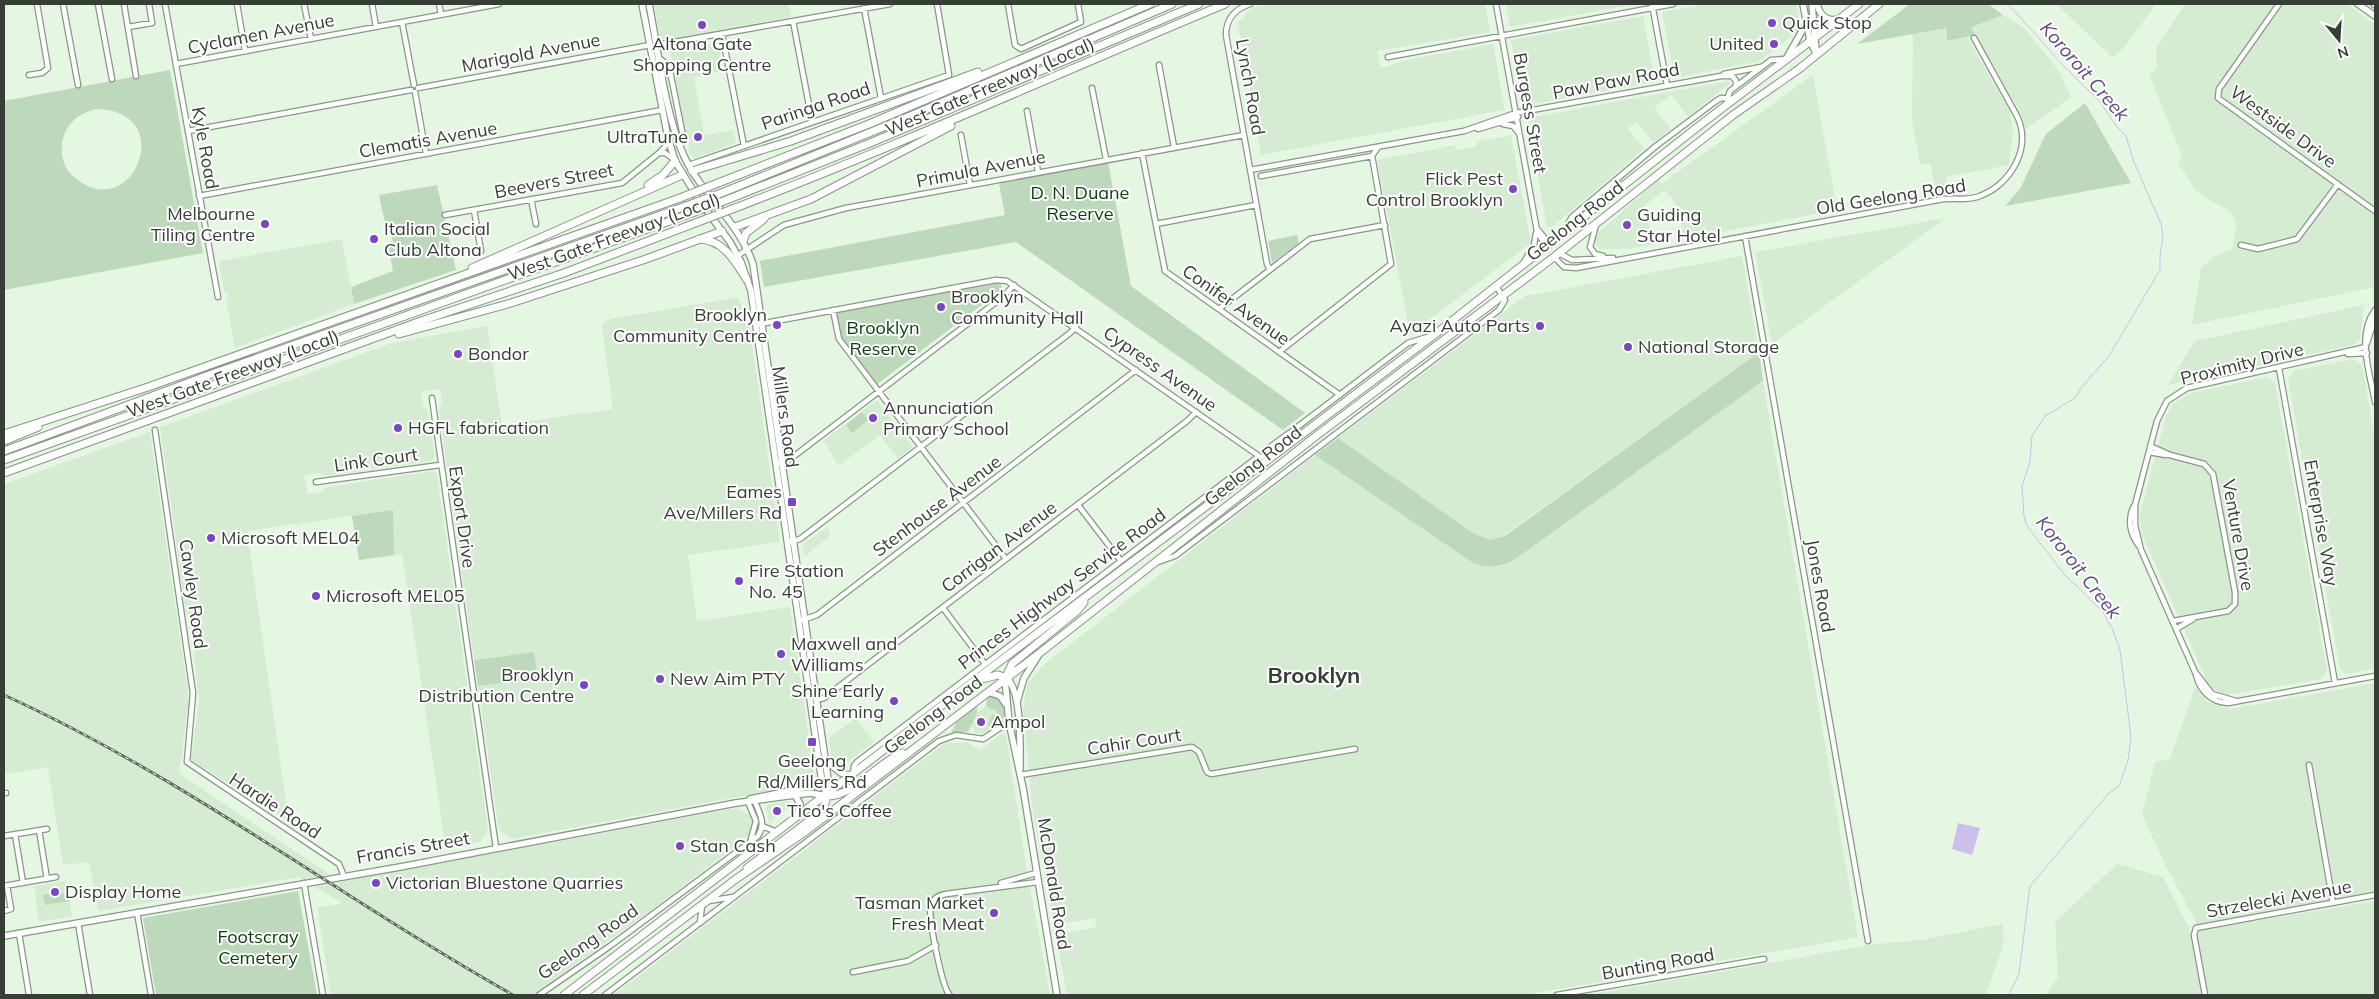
<svg xmlns="http://www.w3.org/2000/svg" width="2379" height="999" font-family="Mulish,sans-serif">
<style>
.built{fill:#d5ecd3}
.green{fill:#bdd8bb;fill-rule:evenodd}
.water{fill:#ccbeed}
.lines{fill:none;stroke-linecap:round;stroke-linejoin:round}
.stream{stroke:#ccbeed;stroke-width:1}
.minor-casing{stroke:#879885;stroke-width:7}
.major-casing{stroke:#879885;stroke-width:8}
.highway-casing{stroke:#879885;stroke-width:9}
.minor{stroke:#fff;stroke-width:4.5}
.major{stroke:#fff;stroke-width:5.5}
.highway{stroke:#fff;stroke-width:7}
.rail-casing{stroke:#626b60;stroke-width:3}
.rail{stroke:#fefefe;stroke-width:1;stroke-dasharray:4;stroke-linecap:butt}
.highway-bridge-casing{stroke:#879885;stroke-width:9;stroke-linecap:butt}
.highway-bridge{stroke:#fff;stroke-width:7}
.poi-dot{fill:#7848c0;stroke:#fefefe;stroke-width:2}
.labels{text-anchor:middle;stroke-width:4;stroke-linejoin:round;paint-order:stroke}
.poi-label{font-size:18px;fill:#373e36;stroke:#fefefe;text-anchor:start}
.street-label{font-size:18px;fill:#373e36;stroke:#fefefe}
.park-label{font-size:18px;fill:#083d09;stroke:#fefefe}
.water-label{font-size:19px;font-style:italic;fill:#5d4984;stroke:#fefefe}
.district-label{font-size:22px;font-weight:bold;fill:#373e36;stroke:#fefefe}
</style>
<rect width="100%" height="100%" fill="#e5f7e3"/>
<!-- built -->
<path class="built" d="M654,4H789L791,17L660,40Z
M1272,4H1485L1490,32L1377,51L1380,65L1383,68L1402,61L1493,44L1505,110L1261,155L1238,22L1253,7Z
M1506,4H1637L1510,27Z
M1708,4H1796L1800,25L1797,32L1760,61L1675,78L1662,12Z
M2056,4H2156L2124,48L2112,57Z
M2185,4H2347L2375,24V287L2192,325L2201,268L2215,256L2232,249L2237,225L2231,212L2197,192L2178,163L2182,156L2149,74L2157,69L2156,49Z
M2003,15L2025,29L2059,71L2071,97L2026,129L2022,116L1972,27Z
M1643,16L1655,82L1523,106L1511,40Z
M1947,28V41L1967,37L2009,110L2013,129L2009,165L1946,177L1945,190L1936,191L1930,163L1920,164L1912,121L1913,34Z
M718,42L723,71L694,77L704,135L734,130L736,143L695,158L690,155L670,50Z
M1813,75L1837,210L1684,239L1678,207L1665,190L1645,205L1653,244L1630,249H1600L1597,246L1593,240L1599,232L1658,180L1661,184Z
M1729,81L1731,83L1688,116L1671,95L1654,108L1671,129L1653,142L1637,122L1628,128L1644,149L1551,228L1547,226L1527,118Z
M1511,135L1531,243L1410,334L1377,160L1455,145L1456,150L1477,146V142Z
M1946,218L1772,344L1755,252Z
M342,239L354,304L235,348L226,300L228,298V293L224,291L219,261Z
M1742,256L1759,352L1499,539L1490,540L1473,533L1338,438L1525,296Z
M738,297L750,329L780,542L688,555L697,621L790,607L815,781L813,783L511,839L499,830L478,686L538,678L534,652L474,660L439,410L442,403L440,389L421,392L423,406L428,412L435,456L431,461L326,476L318,473L304,475L308,494L321,492L327,487L433,471L437,475L488,831L480,842L446,850L402,554L359,560L352,516L247,531L289,822L191,760L199,700L190,617L186,613L160,427L392,343L487,326L502,425L613,409L602,326L604,322L611,319Z
M2364,305L2360,338L2354,345L2168,385L2195,341Z
M2354,359L2362,365L2375,438V669L2347,674L2340,669L2288,380L2294,371Z
M2267,377L2275,383L2327,671L2321,679L2226,695L2214,690L2207,681L2143,537L2139,518L2166,416L2173,404L2191,393Z
M1763,381L1858,937L1524,995H1067L1056,935L1096,927L1095,918L1054,925L1033,814L1023,708L1027,685L1042,666L1315,455L1473,563L1480,566H1501L1514,560Z
M877,400L913,447L898,458L880,435L838,466L824,440Z
M150,432L189,699L179,773L329,874L303,879L300,877L98,911L89,862L63,865L48,767L4,774V484Z
M828,527L830,536L804,556L803,544Z
M2375,683V894L2198,926L2167,868L2142,815L2155,762L2170,759L2195,687L2208,702L2230,709Z
M993,701L1003,718L985,733H976L967,720Z
M856,718L874,742L842,766L832,762L829,738Z
M1002,733L1006,735L1026,865L1050,995H614L945,743L967,742L980,750Z
M788,801L792,805L769,823L766,805Z
M735,808L749,814L752,818L753,825L749,835L657,906L535,993L537,995H331L317,908L343,903L314,887Z
M2117,864L2163,877L2189,928L2202,995H2046L2058,977L2055,922Z
M66,881L72,916L39,922L34,886Z
M2375,901V995H2207L2196,931Z
M2002,924L2004,938L2001,952L1986,995H1588L1876,944L1922,940Z"/>
<!-- green -->
<path class="green" d="M1910,4H1988L2003,15L1972,27L1975,35L1947,41V28L1857,44Z
M170,70L203,253L4,290V101ZM96,109C181,110 131,229 73,176C58,163 58,135 73,121C80,114 87,112 96,109Z
M2085,103L2131,183L2005,206L2020,189L2046,134Z
M1108,162L1131,286L1305,413L1283,430L1016,242L764,287L760,261L1005,215L999,183Z
M437,185L456,270L354,304L351,287L393,271L388,244L393,242L391,233H387L379,195Z
M1297,235L1299,243L1272,263L1268,241Z
M1000,283L1002,287L1000,291L876,385L840,338L834,313Z
M1759,352L1763,381L1514,560C1501,567 1487,569 1473,563L1315,455L1338,438L1473,533L1490,540L1505,536Z
M862,412L868,420L852,433L846,425Z
M393,510L394,555L359,560L352,516Z
M534,652L538,678L478,686L474,660Z
M990,696H996C1012,711 1005,719 992,731L988,724L992,715L998,714L997,710H994L986,706L987,698Z
M977,705V713L968,732L951,733L958,719Z
M298,891L317,995H156L143,918Z
M68,893L69,901L45,905L43,895Z"/>
<!-- water -->
<path class="water" d="M1958,823L1980,828L1972,855L1952,849Z"/>
<g class="lines">
<!-- stream -->
<path class="stream" d="M2008,4L2061,63L2100,102L2117,127L2126,136L2134,162L2161,224L2163,237L2160,255V270L2109,356L2081,388L2075,398L2045,416L2032,436L2030,462L2022,486L2024,516L2027,526L2064,574L2103,612L2112,628L2120,650L2131,737L2128,760L2119,786L2109,793L2030,886L2019,974L2009,995"/>
<defs>
<path id="minor" d="M63,4L78,85
M98,4L112,79
M124,4L136,76
M165,4L218,297
M237,4L245,51
M304,4L311,39
M372,4L376,27
M439,4L441,14
M1008,4L1015,45L1021,49L1081,22L1078,4
M1250,4C1235,9 1226,18 1226,35L1267,264L1270,270
M1496,4L1537,231L1546,247
M1652,4L1667,85
M2279,4L2219,89L2218,98L2375,211
M864,8L881,98
M793,21L812,121
M402,22L414,85
M128,27L152,23L149,4
M722,34L744,146
M657,45L890,4
M1388,57L1673,4
M659,58L669,66L683,136L680,146
M176,64L499,4
M1159,65L1174,147
M1724,74L1761,67
M29,75L42,73L48,68L37,4
M418,88L650,45
M1092,88L1106,159
M415,92L426,154
M1727,100L1730,91L1771,60L1786,59
M1027,111L1038,172
M1503,124L1513,126L1519,133
M1478,129L1518,117
M188,131L411,90
M961,135L970,185
M659,153H665L675,160
M1142,153L1165,271L1340,395
M689,165L949,75L937,4
M1250,170L1464,131L1516,113L1721,76H1732L1736,81V86
M1261,176L1372,156
M199,196L662,110
M531,199L536,224
M474,210L481,251
M445,215L622,183L659,153L665,147L668,138
M1156,224L1256,205
M1596,225L1590,247L1595,254L1603,256
M1565,229L1572,217L1656,146L1716,101L1721,98L1733,99
M1538,230L1550,245
M1745,236L1868,941
M2241,245L2258,249L2297,239L2338,184
M1559,253L1572,260L1613,258
M737,256L784,225L846,208L1244,135
M1554,257L1564,267L1576,268L1938,200C1951,197 1964,201 1977,197C2009,187 2033,149 2017,116L1974,38
M1524,262L1534,245L1536,233
M1219,309L1310,239L1385,225
M833,310L839,339L1006,559
M2375,310C2356,336 2370,373 2375,402
M760,324L996,280L1007,281L1259,456
M2367,343L2375,318
M1279,352L1391,264L1372,156L1378,147
M2348,354L2367,353
M2279,368L2335,683
M432,398L496,848
M155,430L193,693L187,762L339,864L344,876
M2150,446L2170,455L2204,464L2213,474L2235,592V604L2228,611L2173,621
M1282,447L1292,431L1408,343L1431,336
M1266,450L1289,433
M2149,452L2166,455
M779,463L789,460L1004,296L1014,285
M316,482L440,465
M1078,505L1121,561
M2134,506C2127,519 2130,534 2139,546
M790,542L800,539L1070,333L1076,327
M1158,562L1175,556L1499,310L1505,300L1496,286
M943,608L985,664
M802,620L817,615L1136,370
M2176,629L2193,619
M2196,675C2200,691 2211,702 2228,703L2375,676
M816,700L824,698L1187,421L1196,412
M2236,701L2212,694L2195,672L2141,550L2135,525V505L2157,421L2167,401L2187,388L2366,347
M2309,765L2333,903
M853,774L854,766L857,762L1255,459L1272,454
M1020,775L1192,747L1199,752L1207,772L1211,774L1355,749
M4,793H6
M748,802L756,821L751,839
M762,826L777,832
M39,830L47,879
M15,834L23,883
M4,836L47,829
M304,883L323,995
M1001,883L1036,873
M4,886L56,877
M709,901L733,897
M4,911L11,909L7,886
M137,912L151,995
M78,923L90,995
M700,923L702,905
M19,933L29,995
M853,972L908,961L936,945
M949,994C942,986 927,914 931,905C933,897 940,895 946,894L1038,882
M539,995L610,946L758,836C766,824 760,814 755,802
M605,995L939,741L956,735L983,739L1009,722
M1557,995L1764,959
M2205,995L2194,935L2196,928L2375,895"/>
<path id="major" d="M642,4L668,138L675,161L701,203L730,242L741,262L751,291L822,782L827,796
M649,4C658,49 665,115 684,156C702,195 739,222 753,264L828,779V794
M1803,4L1810,41L1816,53
M1812,4L1816,51
M1817,4C1820,15 1826,22 1838,19
M2358,4L2375,16
M2374,4L2375,5
M1786,59L1806,24
M1007,678C1022,693 1020,747 1020,768
M1005,679L1009,722L1023,788L1057,995
M988,692L1000,696L1006,704
M1017,702L1024,678L1038,656
M826,761L841,773L852,776
M795,795L800,804L797,816
M750,799L822,784
M4,936L400,867L736,803L810,793L827,796"/>
<path id="highway" d="M692,171L791,141L978,72
M718,183L869,124L1150,4
M648,185L663,175L675,161
M724,192L908,117L1172,4
M729,199L870,143L1199,4
M735,208C900,145 1062,72 1225,4
M735,227L811,199L951,126
M699,239C724,240 735,261 747,280
M743,241L746,233L764,219
M472,268L682,175
M399,334L511,303L646,259L722,231
M4,434L148,387L680,198
M4,441L38,427
M4,451L209,375L686,206
M4,460L692,213
M4,473L421,321L564,273L698,222
M1005,679L1012,664L1077,611L1084,602
M978,680L998,675L1007,678
M827,796C852,797 878,763 902,753
M747,868L818,814L824,807L827,796
M564,995L975,680L1434,335L1695,129L1859,4
M583,995L736,879L806,831L1041,652L1316,436L1554,257L1733,115L1799,69L1879,4"/>
</defs>
<!-- minor casing -->
<use href="#minor" class="minor-casing"/>
<!-- major casing -->
<use href="#major" class="major-casing"/>
<!-- highway casing -->
<use href="#highway" class="highway-casing"/>
<!-- minor -->
<use href="#minor" class="minor"/>
<!-- major -->
<use href="#major" class="major"/>
<!-- highway -->
<use href="#highway" class="highway"/>
<defs>
<path id="rail" d="M4,695C184,777 341,898 513,995"/>
</defs>
<!-- rail casing -->
<use href="#rail" class="rail-casing"/>
<!-- rail -->
<use href="#rail" class="rail"/>
<defs>
<path id="highway-bridge" d="M680,198L718,183
M686,206L724,192
M692,213L729,199
M698,222L735,208"/>
</defs>
<!-- highway-bridge casing -->
<use href="#highway-bridge" class="highway-bridge-casing"/>
<!-- highway-bridge -->
<use href="#highway-bridge" class="highway-bridge"/>
</g>
<!-- markers -->
<g class="poi-dot">
<circle cx="1772" cy="23" r="5"/>
<circle cx="702" cy="25" r="5"/>
<circle cx="1774" cy="44" r="5"/>
<circle cx="698" cy="137" r="5"/>
<circle cx="1513" cy="189" r="5"/>
<circle cx="265" cy="224" r="5"/>
<circle cx="1627" cy="225" r="5"/>
<circle cx="374" cy="239" r="5"/>
<circle cx="941" cy="307" r="5"/>
<circle cx="777" cy="325" r="5"/>
<circle cx="1540" cy="326" r="5"/>
<circle cx="1628" cy="347" r="5"/>
<circle cx="458" cy="354" r="5"/>
<circle cx="873" cy="418" r="5"/>
<circle cx="398" cy="428" r="5"/>
<rect x="787" y="497" width="10" height="10" rx="2.5"/>
<circle cx="211" cy="538" r="5"/>
<circle cx="739" cy="581" r="5"/>
<circle cx="316" cy="596" r="5"/>
<circle cx="781" cy="654" r="5"/>
<circle cx="660" cy="679" r="5"/>
<circle cx="584" cy="685" r="5"/>
<circle cx="894" cy="701" r="5"/>
<circle cx="981" cy="722" r="5"/>
<rect x="807" y="737" width="10" height="10" rx="2.5"/>
<circle cx="777" cy="811" r="5"/>
<circle cx="680" cy="846" r="5"/>
<circle cx="376" cy="883" r="5"/>
<circle cx="55" cy="892" r="5"/>
<circle cx="994" cy="913" r="5"/>
</g>
<g class="labels">
<!-- poi labels -->
<g class="poi-label">
<text x="1782" y="29">Quick Stop</text>
<text x="702" y="50" text-anchor="middle">Altona Gate<tspan x="702" dy="21">Shopping Centre</tspan></text>
<text x="1764" y="50" text-anchor="end">United</text>
<text x="688" y="143" text-anchor="end">UltraTune</text>
<text x="1503" y="185" text-anchor="end">Flick Pest<tspan x="1503" dy="21">Control Brooklyn</tspan></text>
<text x="255" y="220" text-anchor="end">Melbourne<tspan x="255" dy="21">Tiling Centre</tspan></text>
<text x="1637" y="221">Guiding<tspan x="1637" dy="21">Star Hotel</tspan></text>
<text x="384" y="235">Italian Social<tspan x="384" dy="21">Club Altona</tspan></text>
<text x="951" y="303">Brooklyn<tspan x="951" dy="21">Community Hall</tspan></text>
<text x="767" y="321" text-anchor="end">Brooklyn<tspan x="767" dy="21">Community Centre</tspan></text>
<text x="1530" y="332" text-anchor="end">Ayazi Auto Parts</text>
<text x="1638" y="353">National Storage</text>
<text x="468" y="360">Bondor</text>
<text x="883" y="414">Annunciation<tspan x="883" dy="21">Primary School</tspan></text>
<text x="408" y="434">HGFL fabrication</text>
<text x="782" y="498" text-anchor="end">Eames<tspan x="782" dy="21">Ave/Millers Rd</tspan></text>
<text x="221" y="544">Microsoft MEL04</text>
<text x="749" y="577">Fire Station<tspan x="749" dy="21">No. 45</tspan></text>
<text x="326" y="602">Microsoft MEL05</text>
<text x="791" y="650">Maxwell and<tspan x="791" dy="21">Williams</tspan></text>
<text x="574" y="681" text-anchor="end">Brooklyn<tspan x="574" dy="21">Distribution Centre</tspan></text>
<text x="670" y="685">New Aim PTY</text>
<text x="884" y="697" text-anchor="end">Shine Early<tspan x="884" dy="21">Learning</tspan></text>
<text x="991" y="728">Ampol</text>
<text x="812" y="767" text-anchor="middle">Geelong<tspan x="812" dy="21">Rd/Millers Rd</tspan></text>
<text x="787" y="817">Tico's Coffee</text>
<text x="690" y="852">Stan Cash</text>
<text x="386" y="889">Victorian Bluestone Quarries</text>
<text x="65" y="898">Display Home</text>
<text x="984" y="909" text-anchor="end">Tasman Market<tspan x="984" dy="21">Fresh Meat</tspan></text>
</g>
<!-- street labels -->
<g class="street-label">
<text transform="translate(261 34) rotate(-11)" y="6">Cyclamen Avenue</text>
<text transform="translate(531 53) rotate(-11)" y="6">Marigold Avenue</text>
<text transform="translate(1616 81) rotate(-11)" y="6">Paw Paw Road</text>
<text transform="translate(990 87) rotate(-23)" y="6">West Gate Freeway (Local)</text>
<text transform="translate(1250 87) rotate(80)" y="6">Lynch Road</text>
<text transform="translate(816 106) rotate(-19)" y="6">Paringa Road</text>
<text transform="translate(1530 113) rotate(80)" y="6">Burgess Street</text>
<text transform="translate(2283 127) rotate(36)" y="6">Westside Drive</text>
<text transform="translate(428 140) rotate(-10)" y="6">Clematis Avenue</text>
<text transform="translate(205 148) rotate(80)" y="6">Kyle Road</text>
<text transform="translate(981 169) rotate(-11)" y="6">Primula Avenue</text>
<text transform="translate(554 181) rotate(-11)" y="6">Beevers Street</text>
<text transform="translate(1891 197) rotate(-9)" y="6">Old Geelong Road</text>
<text transform="translate(1575 221) rotate(-38)" y="6">Geelong Road</text>
<text transform="translate(614 237) rotate(-20)" y="6">West Gate Freeway (Local)</text>
<text transform="translate(1236 305) rotate(35)" y="6">Conifer Avenue</text>
<text transform="translate(2242 364) rotate(-14)" y="6">Proximity Drive</text>
<text transform="translate(1160 369) rotate(35)" y="6">Cypress Avenue</text>
<text transform="translate(233 374) rotate(-20)" y="6">West Gate Freeway (Local)</text>
<text transform="translate(785 417) rotate(82)" y="6">Millers Road</text>
<text transform="translate(376 460) rotate(-8)" y="6">Link Court</text>
<text transform="translate(1253 466) rotate(-38)" y="6">Geelong Road</text>
<text transform="translate(937 506) rotate(-37)" y="6">Stenhouse Avenue</text>
<text transform="translate(462 517) rotate(82)" y="6">Export Drive</text>
<text transform="translate(2321 523) rotate(80)" y="6">Enterprise Way</text>
<text transform="translate(2238 535) rotate(80)" y="6">Venture Drive</text>
<text transform="translate(999 547) rotate(-37)" y="6">Corrigan Avenue</text>
<text transform="translate(1820 586) rotate(80)" y="6">Jones Road</text>
<text transform="translate(1062 589) rotate(-37)" y="6">Princes Highway Service Road</text>
<text transform="translate(193 594) rotate(82)" y="6">Cawley Road</text>
<text transform="translate(933 715) rotate(-37)" y="6">Geelong Road</text>
<text transform="translate(1134 742) rotate(-9)" y="6">Cahir Court</text>
<text transform="translate(275 806) rotate(33)" y="6">Hardie Road</text>
<text transform="translate(413 848) rotate(-10)" y="6">Francis Street</text>
<text transform="translate(1054 884) rotate(81)" y="6">McDonald Road</text>
<text transform="translate(2279 899) rotate(-10)" y="6">Strzelecki Avenue</text>
<text transform="translate(588 942) rotate(-35)" y="6">Geelong Road</text>
<text transform="translate(1658 964) rotate(-10)" y="6">Bunting Road</text>
</g>
<!-- park labels -->
<g class="park-label">
<text x="1080" y="199">D. N. Duane<tspan x="1080" dy="21">Reserve</tspan></text>
<text x="883" y="334">Brooklyn<tspan x="883" dy="21">Reserve</tspan></text>
<text x="258" y="943">Footscray<tspan x="258" dy="21">Cemetery</tspan></text>
</g>
<!-- water labels -->
<g class="water-label">
<text transform="translate(2085 71) rotate(49)" y="7">Kororoit Creek</text>
<text transform="translate(2079 567) rotate(52)" y="7">Kororoit Creek</text>
</g>
<!-- district labels -->
<g class="district-label">
<text x="1314" y="683">Brooklyn</text>
</g>
</g>
<!-- border -->
<rect width="2379" height="999" fill="none" stroke="#373e36" stroke-width="10"/>
<!-- north arrow -->
<g transform="translate(2339 40) rotate(162)" stroke="#fefefe" stroke-width="4" paint-order="stroke">
<path d="M0-4L9 19L0 12L-9 19Z" fill="#373e36"/>
<text y="-8" font-size="14" font-weight="bold" text-anchor="middle" fill="#373e36">N</text>
</g>
</svg>
